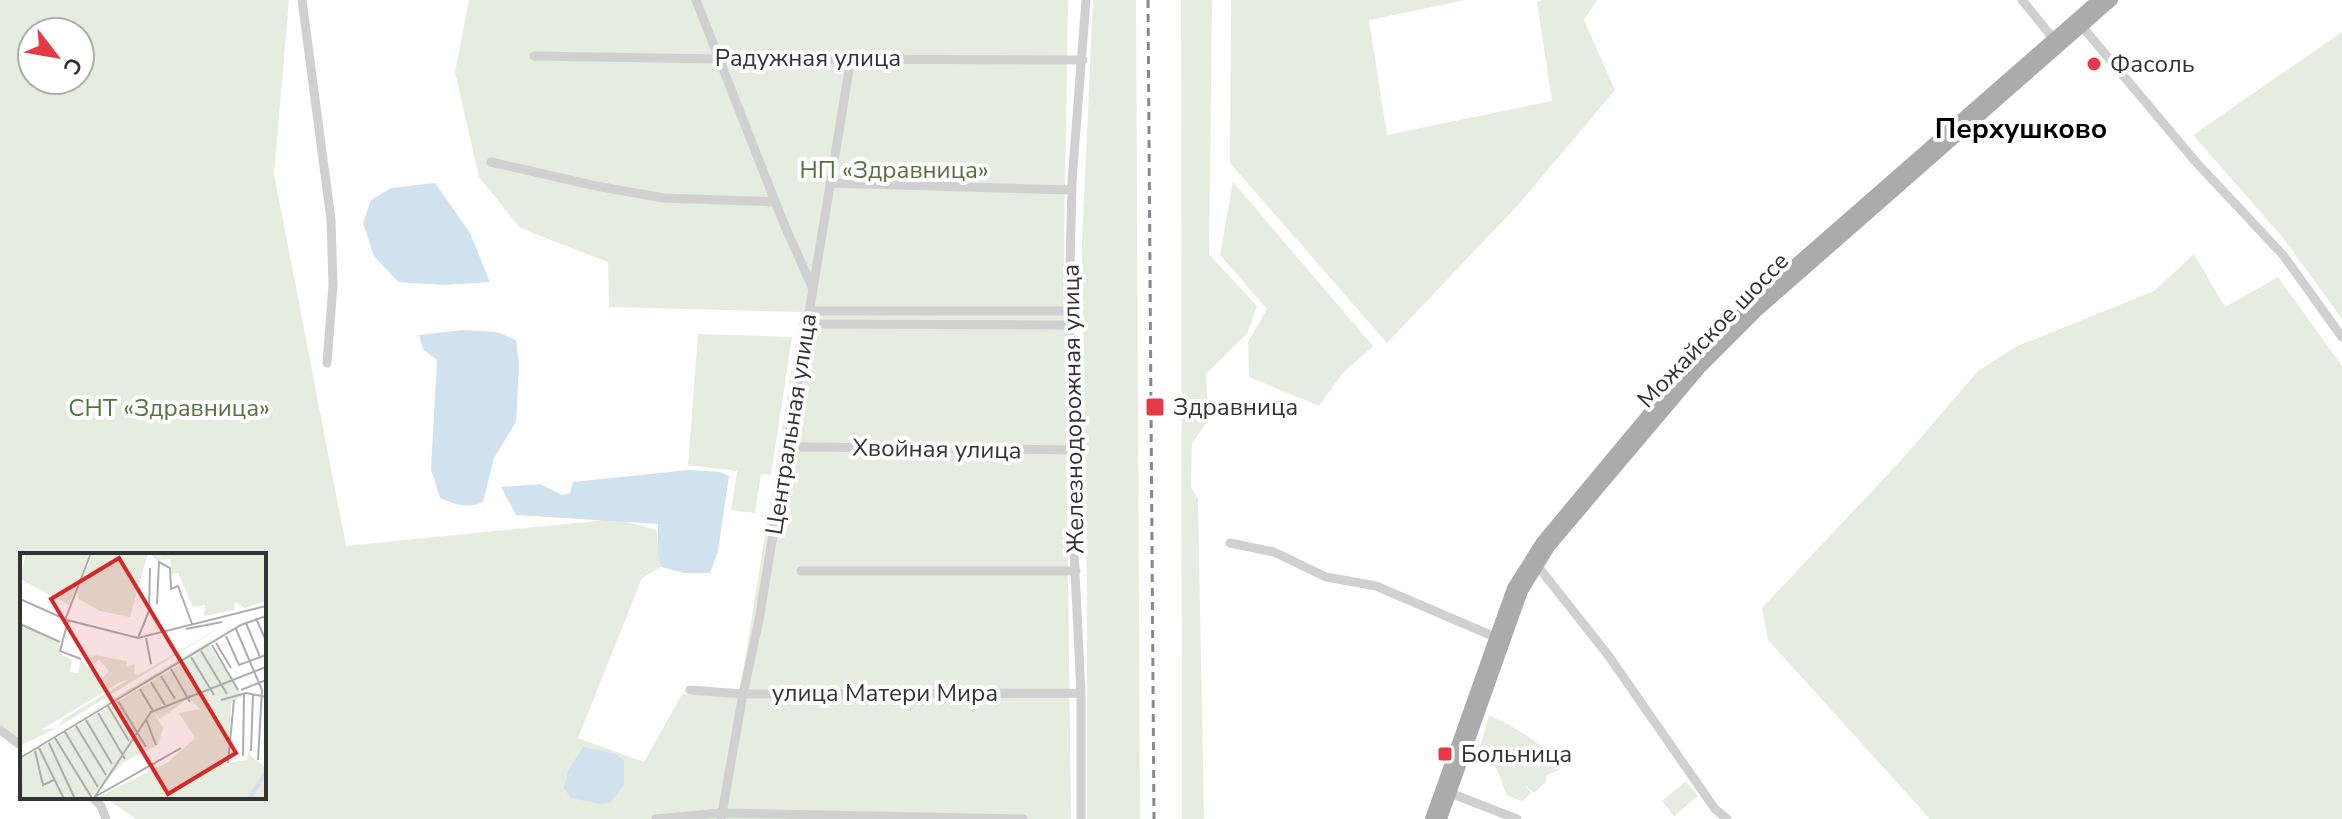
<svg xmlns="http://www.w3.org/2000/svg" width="2342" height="819" font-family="'Nunito Sans',sans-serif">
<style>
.green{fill:#e6ecdf;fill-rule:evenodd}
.water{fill:#cfe2ee}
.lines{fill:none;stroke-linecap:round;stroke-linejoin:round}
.minor{stroke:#d0d0d0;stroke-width:9}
.major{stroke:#ababab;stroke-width:12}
.rail{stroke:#888;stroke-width:3;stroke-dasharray:8 6;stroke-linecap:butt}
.poi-dot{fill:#e63946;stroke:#fff;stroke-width:3}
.labels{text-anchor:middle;stroke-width:8;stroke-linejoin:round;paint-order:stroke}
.street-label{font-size:24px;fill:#333;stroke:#fff}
.poi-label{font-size:24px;fill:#333;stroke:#fff;text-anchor:start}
.park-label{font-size:24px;fill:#56703f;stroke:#fff}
.quarter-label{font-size:28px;font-weight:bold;fill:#000;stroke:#fff}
.inset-river{fill:none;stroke:#cfe2ee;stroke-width:4}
.inset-road{fill:none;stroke:#adadad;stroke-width:2}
.view{fill:#d62828;fill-opacity:0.15;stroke:#d62828;stroke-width:4}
.inset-edge{fill:none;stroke:#333;stroke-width:4}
</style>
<rect width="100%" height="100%" fill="#fff"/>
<!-- green -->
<path class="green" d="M0,0H289L274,174L346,546L616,519L656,530L661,567L642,578L578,738L644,762L682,694L739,697L801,312L609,307L608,262L520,228L479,177L455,72L469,0H1068L1064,244L1071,819H136L104,797H264V555H22V740L0,725ZM32,32H80V80H32Z
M1093,0H1136L1140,819H1087V596L1082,243Z
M1181,0H1212L1209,254L1257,306L1247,334L1206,374L1208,420L1192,444L1191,487L1198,499L1204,819H1182Z
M1231,0H1466L1369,20L1387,135L1552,101L1537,2L1542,0H1597L1584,20L1615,90L1519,204L1387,343L1230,163Z
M2342,32V319L2284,239L2193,135Z
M1233,182L1373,346L1342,374L1319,406L1249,377L1248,342L1267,309L1220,255Z
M2194,254L2225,307L2278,277L2342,366V819H1930L1768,640L1762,608L1904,457L1978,371L2015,347L2154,291Z
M698,334L792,337L771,475L761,474L755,513L731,510L737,471L688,465Z
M1489,716C1509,722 1553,750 1561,769L1547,775L1545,783L1534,793L1524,784L1531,793L1522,801L1506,795C1501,778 1496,760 1478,753Z
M1686,781L1698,796L1674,816L1662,801Z"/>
<!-- water -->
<path class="water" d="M435,183L470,233L490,282L444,285L398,282L374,256L363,223L371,200L391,188Z
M463,330L497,332L516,340L519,365L516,422L494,458L483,502C467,509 456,505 440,498L431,469L437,360L423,349L419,335Z
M688,470L720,472L729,476L718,551L710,573H684L661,567L658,554V524L516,515L501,487L540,484L562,495L570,493L573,482Z
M583,747L616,754L624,761V785L610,803L601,804L571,798L564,788L568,771Z"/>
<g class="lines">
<!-- minor -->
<path class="minor" d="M302,0L331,220L333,285L327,363
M696,0L784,224L813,289L759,620L743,694L721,819
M2022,0L2053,38
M2080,24L2195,161L2283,255L2342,337
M534,56L719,59L1083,60
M491,162L596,186L664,198L775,202
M830,183L1072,190
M813,289L851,58
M809,311H1069
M821,324L1070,325
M801,447L1073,450
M1230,543L1274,552L1326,577L1376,586L1495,637
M1536,564L1608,655L1715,809L1727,819
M801,571H1076
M690,690L743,694L1081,693
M0,730L22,746
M1450,793L1517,819
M92,797L101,806L106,819
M656,819L721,813L1023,819
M1081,819V693L1073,531L1069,311L1072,181L1086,0"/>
<!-- major -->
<path class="major" d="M1431,819L1513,588L1542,542L1660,400L1718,335L1797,263L2098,0
M1441,819L1522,591L1549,547L1701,367L1757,311L2112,0"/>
<!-- rail -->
<path class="rail" d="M1148,0L1154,819"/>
</g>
<!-- markers -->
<g class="poi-dot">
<circle cx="2094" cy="64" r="8"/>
<rect x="1145" y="397" width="20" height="20" rx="4"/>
<rect x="1437" y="746" width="16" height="16" rx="4"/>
</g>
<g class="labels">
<!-- street labels -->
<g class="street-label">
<text x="808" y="66">Радужная улица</text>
<text transform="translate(1713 330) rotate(-46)" y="8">Можайское шоссе</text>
<text transform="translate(1073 409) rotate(-91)" y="8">Железнодорожная улица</text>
<text transform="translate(791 424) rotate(-81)" y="8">Центральная улица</text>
<text transform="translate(937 449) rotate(1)" y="8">Хвойная улица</text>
<text x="885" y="701">улица Матери Мира</text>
</g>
<!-- poi labels -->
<g class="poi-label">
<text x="2110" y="72">Фасоль</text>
<text x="1173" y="415">Здравница</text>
<text x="1461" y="762">Больница</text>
</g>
<!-- park labels -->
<g class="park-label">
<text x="894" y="178">НП «Здравница»</text>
<text x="169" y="416">СНТ «Здравница»</text>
</g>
<!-- quarter labels -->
<g class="quarter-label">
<text x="2021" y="138">Перхушково</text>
</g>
</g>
<!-- overview -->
<g transform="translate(20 553)">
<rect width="246" height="246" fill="#fff"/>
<path d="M6,0H70L49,52L0,26ZM73,0H128L110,64L80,58L59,46L57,38ZM130,0H246V48L225,55L215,49L214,57L184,63L185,52L173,54L158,20L152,21L150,6L137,8ZM240,58L188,90L223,143L211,150L208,210L226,207L231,193L230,202L246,215V246H74L148,209L175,185L159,160L180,156L169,145L140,166L134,159L143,175L138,192L104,209L69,246H2L1,206L189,94L51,171ZM213,67L38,174L43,166L108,127L100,129L21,177L37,175L0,193V69L39,89L41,101L52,107L50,119L58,120L61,107L81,126L89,118L79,107L71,113L65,108L74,102L107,108L106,114L115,111L114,120L118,122Z" fill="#e6ecdf"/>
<path class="inset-river" d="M0,216L1,246M229,246L246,219"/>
<path class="inset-road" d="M0,46L47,67L118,85L246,53M137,51L139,9L150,15L151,36L158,33L172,71M236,65L246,88M45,67L71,0M48,68L40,98L61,106M226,70L240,104M0,71L40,89M166,76L202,69M216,76L242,137L238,207M206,83L219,112L246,102M118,85L129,58L130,15M126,85L131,111M196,90L211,115M192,92L218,137M181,98L207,141M171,104L194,142M162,110L185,148M151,116L170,149M141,123L155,146M131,129L145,152M120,136L133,158M221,137L246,127M201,147L226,140L246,144M98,148L126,194M88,153L109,188M78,160L105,206M126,166L136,192M66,167L92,211M56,173L86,222M45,179L78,234M35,185L72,245M29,190L55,246M19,195L44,246M15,198L23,232L34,227M231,198L233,141M223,203L224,141M0,205L221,72L246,63M208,210L214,147M73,245L161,195M74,245L131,159L246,114"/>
<path class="view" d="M99,5L216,200L148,241L31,46Z"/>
<rect width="246" height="246" class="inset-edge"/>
</g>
<!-- north arrow -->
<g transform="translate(56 56) rotate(121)"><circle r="38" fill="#ffffff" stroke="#adadad" stroke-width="2"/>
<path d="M0-6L14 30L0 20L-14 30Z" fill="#e63946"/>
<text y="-12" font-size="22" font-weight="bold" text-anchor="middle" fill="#333333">С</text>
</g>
</svg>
